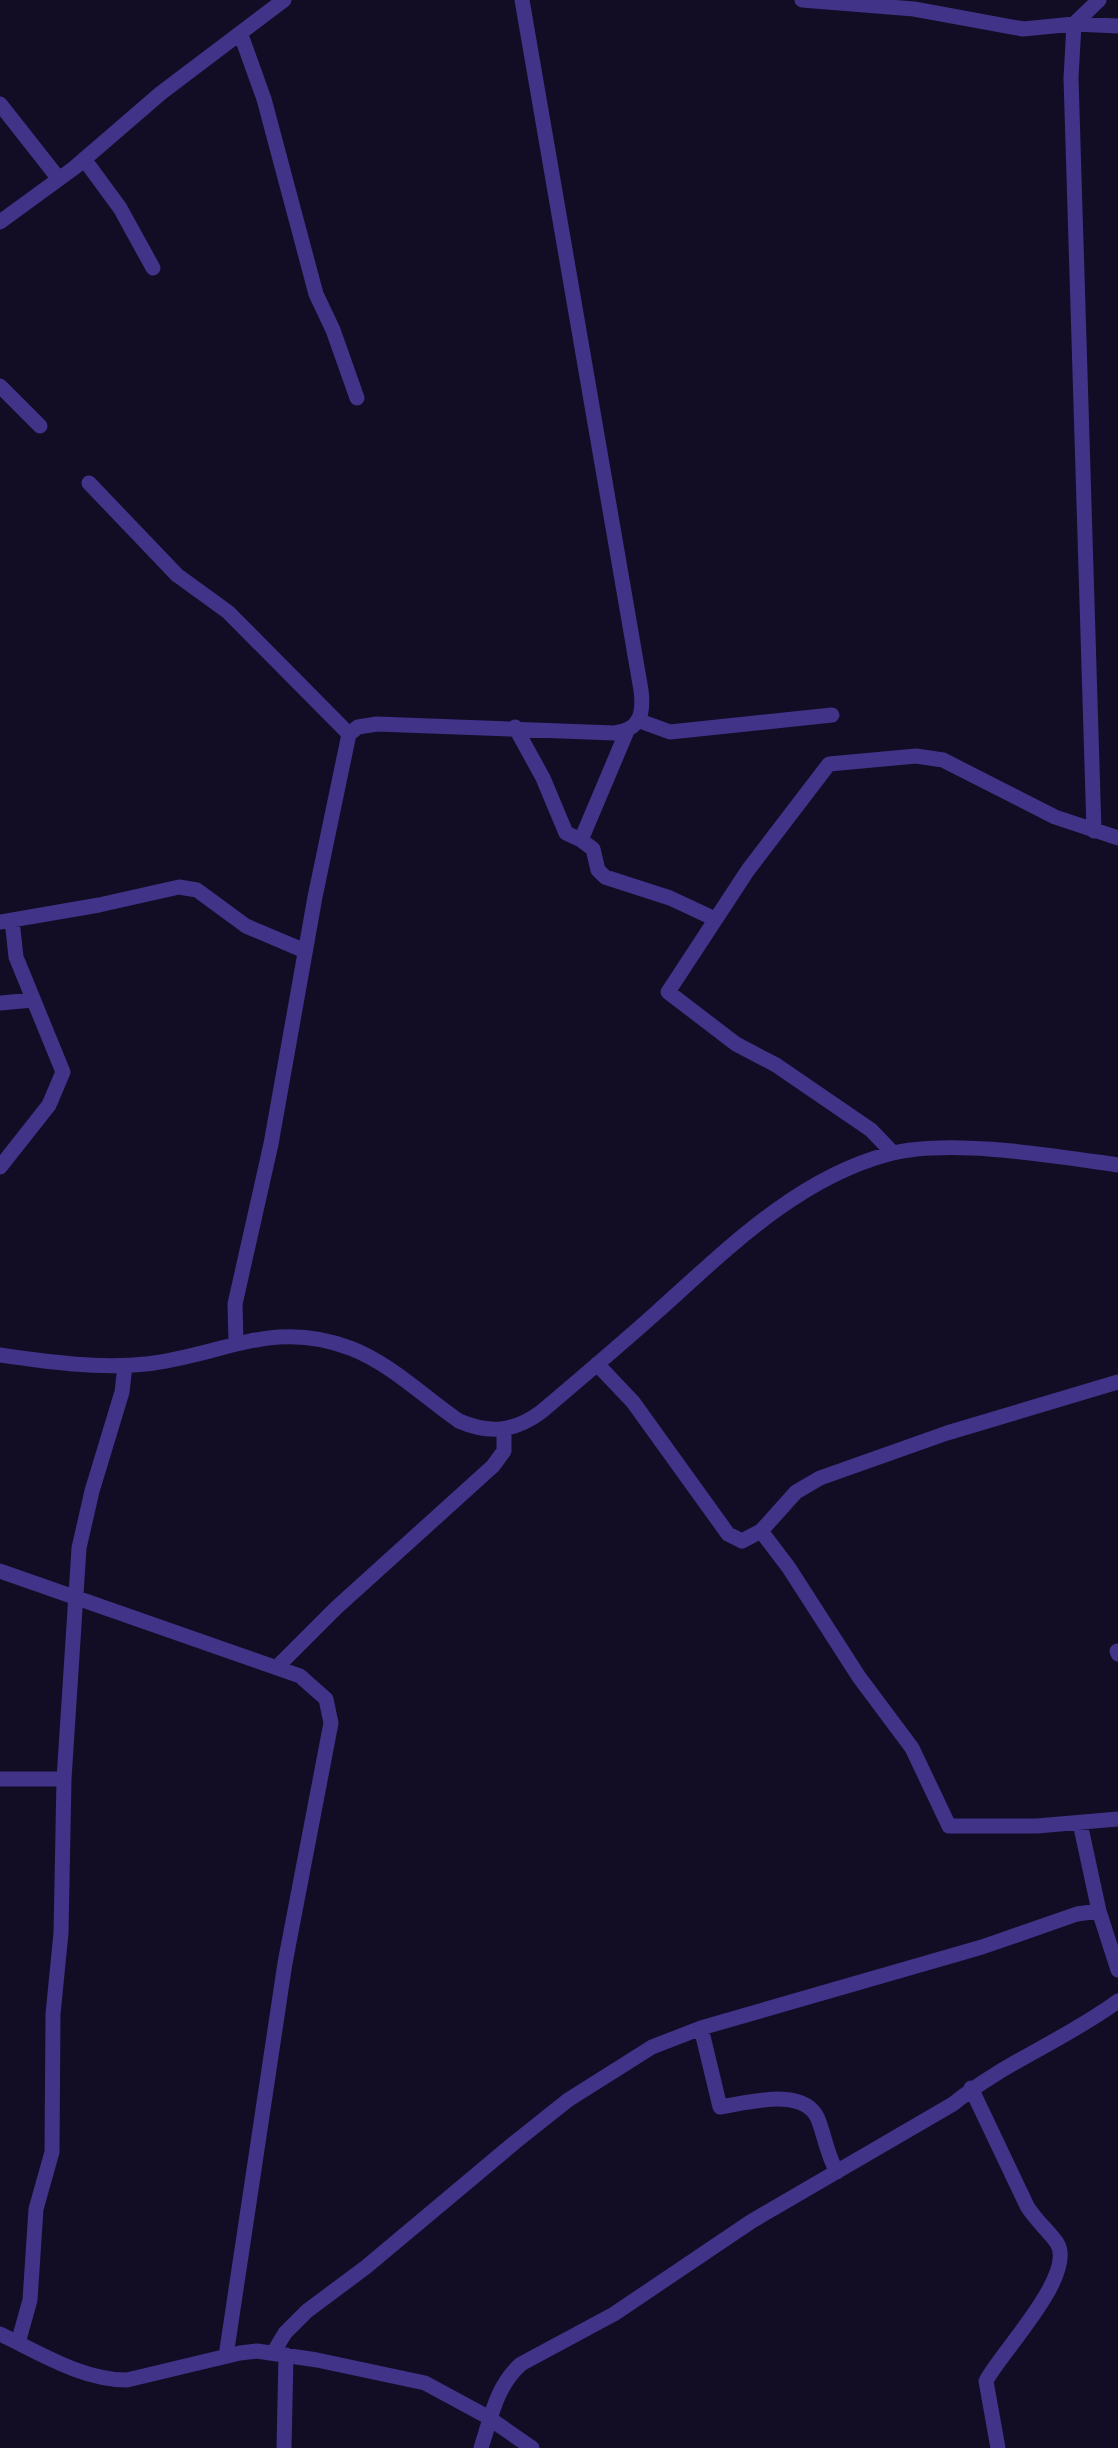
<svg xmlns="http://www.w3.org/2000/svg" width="1118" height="2448" font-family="'Sofia Sans Condensed',sans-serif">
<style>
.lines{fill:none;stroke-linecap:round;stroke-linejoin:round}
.minor{stroke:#403388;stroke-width:15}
</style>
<rect width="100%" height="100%" fill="#130c25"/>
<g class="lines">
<!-- minor -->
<path class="minor" d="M802,0L914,9L1023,29L1074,24L1118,26
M241,35L264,99L316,294L333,330L357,398
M0,104L59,179
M84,159L120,208L153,268
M0,222L74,168L161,93L284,0
M0,386L40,426
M89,483L177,575L228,612L349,734
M640,721L670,732L832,715
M515,727L543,778L566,833L581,840
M627,731L581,840L593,849L598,870L605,877L670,898L715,919
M1094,831L1071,78L1074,24L1099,0
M0,922L99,905L179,887L197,890L246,926L305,951
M0,1003L33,1000
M893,1153L871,1130L776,1065L736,1044L668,992L748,870L829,764L916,756L943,760L1055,817L1118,838
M0,1167L49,1105L63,1072L16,957L12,920
M236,1342L235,1304L271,1144L315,897L349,734L358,727L377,724L614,733C640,730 644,714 641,690L522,0
M0,1355C48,1362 98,1369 146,1364C221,1356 272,1318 350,1348C390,1363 424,1397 459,1421C489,1434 514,1432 541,1412C580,1379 619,1346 657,1312C725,1251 797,1178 889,1154C950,1138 1055,1156 1118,1165
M597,1364L633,1402L728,1534L742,1541L761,1531L789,1568L859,1677L912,1748L949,1826H1037L1118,1819
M761,1531L796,1492L820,1478L947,1433L1118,1382
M0,1571L300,1676L326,1699L331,1723L285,1963L226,2356
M1117,1651L1118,1654
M278,1666L336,1608L493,1466L504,1451V1430
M0,1779H64
M1080,1823L1099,1911L1118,1970
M701,2028L720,2107C748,2103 804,2086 818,2119C825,2137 827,2155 837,2172
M971,2088L1027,2206C1036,2221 1049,2231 1057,2243C1077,2275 1000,2353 986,2381L998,2448
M0,2334C40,2353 82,2380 127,2380L240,2353L257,2351L317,2360L425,2383L486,2416L532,2448
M18,2343L30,2300L36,2209L52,2152L53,2014L61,1933L64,1779L79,1548L92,1491L122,1392L125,1366
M273,2353L285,2333L307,2311L366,2267L514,2143L568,2100L652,2047L701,2028L982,1947L1077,1914L1099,1911
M284,2448L286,2355
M481,2448C491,2418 496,2386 521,2364L614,2314L752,2221L953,2104C1003,2063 1065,2040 1118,2001"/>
</g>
</svg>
